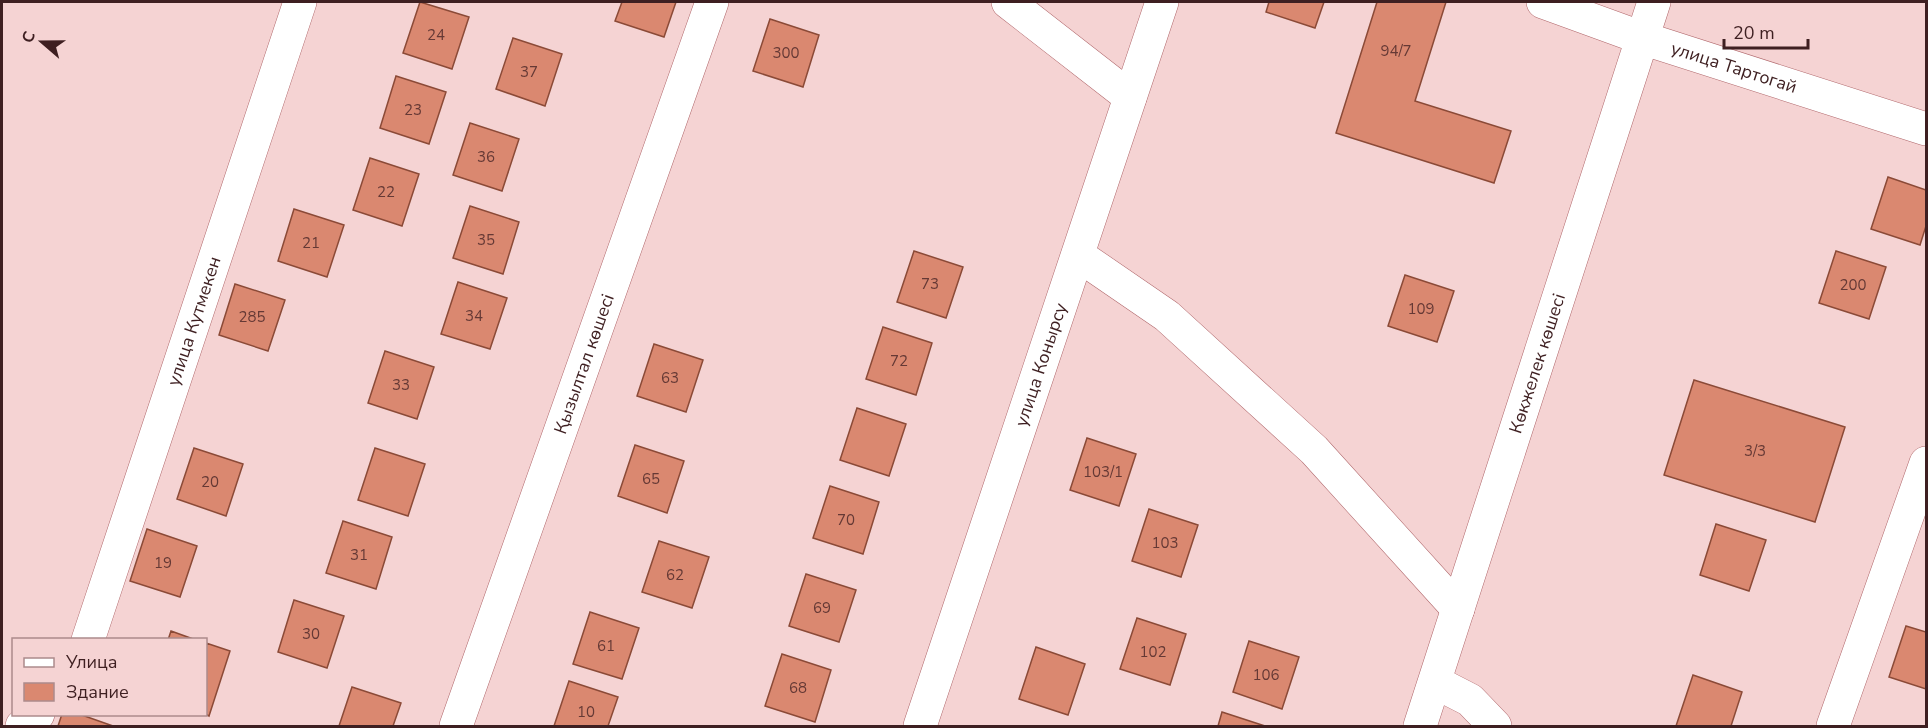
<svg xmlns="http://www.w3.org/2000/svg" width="1928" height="728" font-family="'Nunito Sans',sans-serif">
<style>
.building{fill:#da8870;stroke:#8b4a37;stroke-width:1.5}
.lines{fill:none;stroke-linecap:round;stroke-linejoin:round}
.minor-casing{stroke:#b0676b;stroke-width:34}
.minor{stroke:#fff;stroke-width:33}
.labels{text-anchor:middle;stroke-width:4.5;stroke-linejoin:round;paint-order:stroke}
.number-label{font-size:15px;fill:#653935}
.street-label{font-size:18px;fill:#3e1f21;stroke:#f5d3d3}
</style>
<rect width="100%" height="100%" fill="#f5d3d3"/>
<!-- building -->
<path class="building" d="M420,2L469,17L452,69L403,53Z
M622,2H676L664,37L615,21Z
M1269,2H1324L1315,28L1266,12Z
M1377,2H1446L1415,101L1511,131L1494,183L1336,133Z
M770,19L819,35L803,87L753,71Z
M513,38L562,54L545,106L496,89Z
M396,76L446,92L429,144L380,128Z
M470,123L519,139L502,191L453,175Z
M370,158L419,174L402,226L353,210Z
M1888,177L1926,190V226L1920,245L1871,229Z
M470,206L519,222L503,274L453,258Z
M294,209L344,225L327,277L278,261Z
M914,251L963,267L946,318L897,302Z
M1836,251L1886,267L1869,319L1819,303Z
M1405,275L1454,291L1437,342L1388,326Z
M458,282L507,298L490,349L441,334Z
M235,284L285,300L268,351L219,335Z
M883,327L932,343L916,395L866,379Z
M654,344L703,360L686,412L637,396Z
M385,351L434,367L417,419L368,403Z
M1694,380L1845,427L1815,522L1664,475Z
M857,408L906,424L889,476L840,460Z
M1087,438L1136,454L1119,506L1070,490Z
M635,445L684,461L667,513L618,496Z
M194,448L243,464L226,516L177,499Z
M375,448L425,464L408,516L358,500Z
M830,486L879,502L863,554L813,538Z
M1149,509L1198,525L1181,577L1132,561Z
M343,521L392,537L376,589L326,573Z
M1716,524L1766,540L1749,591L1700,575Z
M147,529L197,546L180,597L130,581Z
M659,541L709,557L692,608L642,592Z
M806,574L856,590L839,642L789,626Z
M294,600L344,616L327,668L278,652Z
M590,612L639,628L622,679L573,664Z
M1137,618L1186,634L1170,685L1120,669Z
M1906,626L1926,632V689L1889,677Z
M171,631L196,640H168Z
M1249,641L1299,657L1282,709L1233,692Z
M206,643L230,651L209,716L206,714Z
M1036,647L1085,664L1068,715L1019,699Z
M782,654L831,670L815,722L765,706Z
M1693,675L1742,692L1731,726H1676Z
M569,681L618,697L608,726H554Z
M352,687L401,703L393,726H339Z
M1222,712L1265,726H1218Z
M62,714H79L113,726H58Z"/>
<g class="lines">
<defs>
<g id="minor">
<path d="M1008,2L1130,97"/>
<path id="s1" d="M1543,2L1642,38L1926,129"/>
<path d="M1078,255L1167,316L1314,450L1458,609"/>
<path id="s2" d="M88,640L300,2"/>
<path d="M1435,682L1470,700L1495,726"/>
<path d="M22,726L38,714"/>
<path id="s3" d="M456,726L712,2"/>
<path id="s4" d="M920,726L1162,2"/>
<path id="s5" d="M1420,726L1654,2"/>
<path d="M1833,726L1926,463"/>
</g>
</defs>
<!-- minor casing -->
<use href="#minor" class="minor-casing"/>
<!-- minor -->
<use href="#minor" class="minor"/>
</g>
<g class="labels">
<!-- number labels -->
<g class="number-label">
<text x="436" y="40">24</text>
<text x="1396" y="56">94/7</text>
<text x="786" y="58">300</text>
<text x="529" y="77">37</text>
<text x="413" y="115">23</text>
<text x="486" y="162">36</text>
<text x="386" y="197">22</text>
<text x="486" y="245">35</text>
<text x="311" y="248">21</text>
<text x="930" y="289">73</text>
<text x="1853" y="290">200</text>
<text x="1421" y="314">109</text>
<text x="474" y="321">34</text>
<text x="252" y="322">285</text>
<text x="899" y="366">72</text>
<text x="670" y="383">63</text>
<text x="401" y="390">33</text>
<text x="1755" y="456">3/3</text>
<text x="1103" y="477">103/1</text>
<text x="651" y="484">65</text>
<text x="210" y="487">20</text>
<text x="846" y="525">70</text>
<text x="1165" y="548">103</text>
<text x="359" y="560">31</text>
<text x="163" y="568">19</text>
<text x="675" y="580">62</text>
<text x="822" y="613">69</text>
<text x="311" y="639">30</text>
<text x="606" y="651">61</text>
<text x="1153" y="657">102</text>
<text x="1266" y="680">106</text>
<text x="798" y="693">68</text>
<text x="586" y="717">10</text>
</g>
<!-- street labels -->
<g class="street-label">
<text dy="6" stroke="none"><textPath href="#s1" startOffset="202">улица Тартогай</textPath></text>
<text dy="6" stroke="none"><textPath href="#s2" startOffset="336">улица Кутмекен</textPath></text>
<text dy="6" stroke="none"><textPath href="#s3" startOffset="384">Қызылтал көшесі</textPath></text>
<text dy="6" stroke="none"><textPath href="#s4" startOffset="381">улица Конырсу</textPath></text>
<text dy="6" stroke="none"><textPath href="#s5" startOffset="381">Көкжелек көшесі</textPath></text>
</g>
</g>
<!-- border -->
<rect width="1928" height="728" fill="none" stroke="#3e1f21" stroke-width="6"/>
<!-- legend -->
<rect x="12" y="638" width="195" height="78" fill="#f5d3d3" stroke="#ac8b8c" stroke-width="1.5"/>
<rect x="24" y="658" width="30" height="9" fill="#ffffff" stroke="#ac8b8c" stroke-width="1.5"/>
<text x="66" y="668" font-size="18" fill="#3e1f21">Улица</text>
<rect x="24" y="683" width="30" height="18" fill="#da8870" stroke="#ac8b8c" stroke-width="1.5"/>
<text x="66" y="698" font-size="18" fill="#3e1f21">Здание</text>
<!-- north arrow -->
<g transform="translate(42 42) rotate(290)" stroke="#f5d3d3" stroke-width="4.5" paint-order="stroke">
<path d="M0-4.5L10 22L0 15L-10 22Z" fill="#3e1f21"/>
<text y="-9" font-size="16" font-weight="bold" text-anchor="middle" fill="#3e1f21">С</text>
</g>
<!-- scale -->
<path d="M1724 39v9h84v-9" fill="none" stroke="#3e1f21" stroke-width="3"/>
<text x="1733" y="39" font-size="18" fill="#3e1f21" stroke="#f5d3d3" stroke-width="4.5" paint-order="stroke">20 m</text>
</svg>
